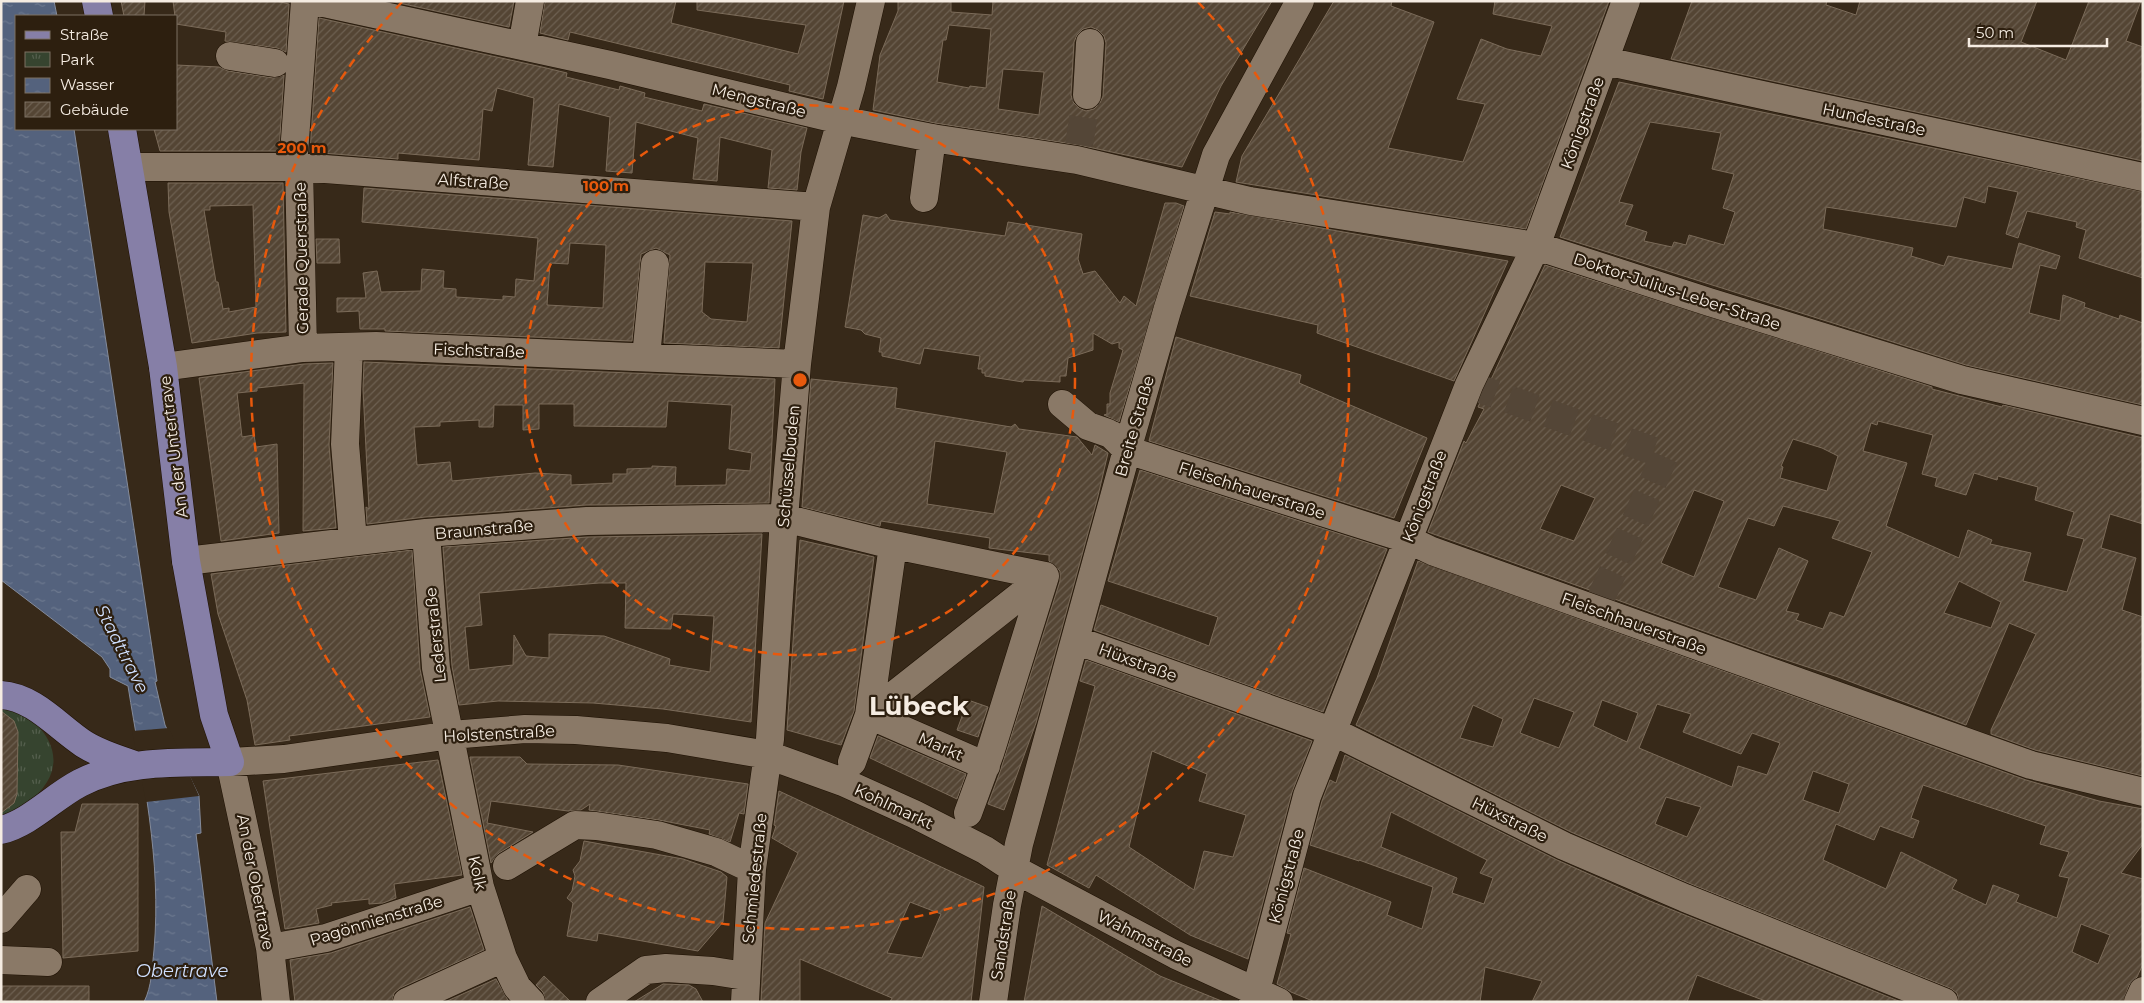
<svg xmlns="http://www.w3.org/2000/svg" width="2144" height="1003" font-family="Montserrat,sans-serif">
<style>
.park{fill:url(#park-tufts)}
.water{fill:url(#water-ripples);stroke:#848b9b}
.pier{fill:#372919}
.building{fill:url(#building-hatch);stroke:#7b6b59;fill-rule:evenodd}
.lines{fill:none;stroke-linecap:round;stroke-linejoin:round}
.minor-tunnel{stroke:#544637;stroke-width:28;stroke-dasharray:28 14;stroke-linecap:butt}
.minor-casing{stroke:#1e1103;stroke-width:29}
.major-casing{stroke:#1e1103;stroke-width:29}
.minor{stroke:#8a7967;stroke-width:28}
.major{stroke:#867fa7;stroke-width:28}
.ring{fill:none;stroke:#e8590c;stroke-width:2.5;stroke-dasharray:9 6}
.labels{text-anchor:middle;stroke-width:4.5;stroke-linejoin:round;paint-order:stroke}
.street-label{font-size:16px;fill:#f5ece2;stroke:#2d1f0f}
.water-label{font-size:18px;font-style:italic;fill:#cfdffe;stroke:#2d1f0f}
.town-label{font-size:26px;font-weight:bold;fill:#f5ece2;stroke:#2d1f0f}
.centre{fill:#e8590c;stroke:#2d1f0f;stroke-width:2.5}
.ring-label{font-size:15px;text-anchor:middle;font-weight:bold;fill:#e8590c;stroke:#2d1f0f;stroke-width:4.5;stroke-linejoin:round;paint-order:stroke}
</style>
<defs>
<pattern id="park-tufts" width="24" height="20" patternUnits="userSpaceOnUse" patternTransform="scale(1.25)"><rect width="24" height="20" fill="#36442f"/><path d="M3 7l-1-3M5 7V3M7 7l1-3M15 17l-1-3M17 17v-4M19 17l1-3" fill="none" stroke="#545f4d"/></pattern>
<pattern id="water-ripples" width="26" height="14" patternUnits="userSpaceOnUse" patternTransform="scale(1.25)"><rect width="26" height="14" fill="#54627d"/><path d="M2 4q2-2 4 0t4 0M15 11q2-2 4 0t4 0" fill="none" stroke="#6d798f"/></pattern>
<pattern id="building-hatch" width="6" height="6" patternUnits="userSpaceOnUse" patternTransform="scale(1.25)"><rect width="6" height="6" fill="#544534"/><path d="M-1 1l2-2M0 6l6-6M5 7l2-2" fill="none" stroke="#6d6051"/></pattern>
</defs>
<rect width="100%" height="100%" fill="#372919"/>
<!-- park -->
<path class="park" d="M1,706C34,712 68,748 47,782C36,800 20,808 1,816Z"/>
<!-- water -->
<path class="water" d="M1,1H54L57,16H16V129H74L157,681L155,682L165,725L199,796L201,833L196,834L217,1002H144C152,986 152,968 154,950C162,859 142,774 128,686L110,677V669L102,657L1,580Z"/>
<!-- pier -->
<path class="pier" d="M169,728L199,796L146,802L132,731Z"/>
<!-- building -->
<path class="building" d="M121,1H145L144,16H124Z
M173,1H276L289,4L286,52L277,48L225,41L226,32L176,24Z
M390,1H514L509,27Z
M545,1H676L671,23L798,54L806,25L697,10V1H844L823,99L789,91L790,85L570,32L568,40L540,33Z
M898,1H951V12L992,15L993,1H1272L1221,86L1182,167L1079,145L935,123L873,110L880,55L898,11ZM949,25L991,29L986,88L970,86L969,88L937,82L943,40H946ZM1091,27L1098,30L1104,36L1106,43L1103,96L1100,103L1094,109L1086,111L1079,108L1073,102L1071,95L1074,42L1077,35L1083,29ZM1003,69L1044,72L1039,115L998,109Z
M1334,1H1392L1391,6L1434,22L1388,148L1463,162L1485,104L1457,99L1481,39L1507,49L1541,56L1552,26L1493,14L1495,1H1609L1526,229L1236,182L1242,156Z
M1692,1H1827L1826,5L1856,15L1860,1H2037L2021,42L2066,60L2089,1H2141L2126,41L2143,47V161L1671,59Z
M319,18L542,67L567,73L566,77L619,90L620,86L645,93L644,97L702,111L704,104L807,128L801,152L797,190L768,188L772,150L720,137L717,181L693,179L698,138L636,122L632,173L606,171L610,117L559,104L553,167L528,165L534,98L497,88L492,111L483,109L479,160L398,153V159L310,152Z
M176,65L219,67L228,71L273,78L284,75L279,151H160L154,129H176Z
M1619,82L2143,192V278L2079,258L2086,230L2076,227L2077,222L2027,211L2018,238L2006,234L2018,192L1988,186L1985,203L1964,197L1956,227L1826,207L1823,229L1913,248L1911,256L1944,266L1948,256L2012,269L2019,243L2060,256L2056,269L2040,265L2029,313L2060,321L2063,295L2085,303L2084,307L2119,319L2120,315L2143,323V405L1966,365L1560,237ZM1650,122L1721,133L1712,169L1734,174L1723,208L1735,212L1724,245L1689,235L1686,245L1674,242L1672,247L1644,241L1647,232L1625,225L1633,205L1619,202Z
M168,183H283L286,332L257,333L192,343L169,212ZM253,205L256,307L229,312V308L223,309L218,282H216L204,210H210V206Z
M364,188L792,221L779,348L664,343L670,255L656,248L641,254L632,341L385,331V329H360L359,311L337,312V298H366L363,273L377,271L381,292L421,291L422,269L444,271L443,288L456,289V297L503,300V296L515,297L516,279L534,281L538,238L362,222ZM570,243L606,245L603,308L547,305L550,263L568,264ZM705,262L753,263L747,322L711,319L702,312Z
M1165,203H1176L1184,206L1119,422L1104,415L1107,414V404H1110V393L1123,350L1119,348V342L1112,344L1093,333V350L1068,358L1066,376H1060V382L1024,380L1023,382L985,376V373H982V369H978L980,356L924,348L920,364L882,356V352H879L881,338L865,334L861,330L845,327L863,215L879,218L886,214L890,220L1005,236L1008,222L1082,234L1078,259L1083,274L1095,271L1120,303L1124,296L1136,306Z
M1215,212L1230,214V212L1508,261L1454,381L1317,333L1318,325L1190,296Z
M316,239H339L340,263H317Z
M1545,265L1932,387V389L2002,407L2003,405L2143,438V524L2110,514L2101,548L2136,558L2122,610L2143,617V776L2035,750L1991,734V730L2036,634L2009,623L1966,725L1838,677L1765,653L1428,532L1464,441L1466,443L1484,409L1478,407ZM1878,421L1933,435L1922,474L1937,478L1935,486L1966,495L1974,473L1997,480L1998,476L2038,487L2035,500L2074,512L2067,535L2084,539L2067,592L2023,581L2031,553L1990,544L1992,540L1968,530L1959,558L1886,526L1907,463L1863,451L1871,423L1877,425ZM1793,439L1822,448L1838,456L1827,491L1780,478L1783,467L1781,466ZM1561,485L1595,498L1574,541L1540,529ZM1694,490L1724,501L1694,577L1661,563ZM1783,506L1840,521L1832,538L1872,552L1844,617L1830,612L1823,629L1796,620L1799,614L1786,611L1808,561L1779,548L1756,600L1718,587L1748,518L1774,526ZM1959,581L2001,602L1991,628L1944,613Z
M1176,337L1301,375L1299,383L1427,438L1394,518L1149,441Z
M364,362L775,379L769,503L586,505L425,517L367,524L366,507L369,509L363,389ZM668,401L732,405L729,449L752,453L750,471L727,469L726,485L675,486L676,467L652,466V468L627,469V474H613V483L571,485V475L535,473L452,481L450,462L417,465L414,427L440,426V422L479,420V427H493L494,405H523V430L539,429V404H574V426L666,427Z
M333,363L329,445L336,528L303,531L304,383L257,388V391L237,393L242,437L254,435L256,447L277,444L279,533L221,541L199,378L304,364Z
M811,379L897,388L895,408L1011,427L1015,424L1019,429L1077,437L1092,455L1095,445L1108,453L1097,500L1036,723L1004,810L988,804L1000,772L1060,581V571L1049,561V555L989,548L990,538L881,521L880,526L802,507ZM935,441L1007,452L994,514L927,504Z
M1140,470L1387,549L1323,712L1094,630L1101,605L1209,646L1218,617L1108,581Z
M762,534L751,722L663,709L593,703L498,701L459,705L452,666L443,547L588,537ZM599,583H626L625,628L671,629L673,614L714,616L710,672L669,665L670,659L604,636L549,634V658L526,656L514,635L513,665L469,670L465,627L482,625L479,593Z
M800,540L874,557L854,711L841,745L787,730Z
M412,550L420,669L430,717L289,736L290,740L255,745L247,700L218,614L211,574Z
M1418,561L2026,780L2099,801L2143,809V844L2121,873L2143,879V964L2137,977L2129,985L2123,1002H1959L1957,993L1950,988L1691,884L1571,832L1356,725L1377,678ZM1534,698L1574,712L1559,748L1520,733ZM1602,700L1638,713L1627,742L1593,726ZM1657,704L1691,714L1683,732L1741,754L1752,733L1780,743L1767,775L1738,766L1732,787L1639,748ZM1473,705L1503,719L1493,747L1460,738ZM1813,771L1849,784L1839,813L1803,800ZM1923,785L2046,826L2040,844L2069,852L2059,876L2069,878L2057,918L2016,902L2019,895L1993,885L1986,905L1952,889L1957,880L1901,852L1886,889L1823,860L1836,824L1874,840L1880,826L1913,838L1919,821L1911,818ZM1666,797L1701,807L1687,837L1655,824ZM2081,924L2110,935L2098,964L2072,952Z
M1086,660L1312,741L1292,792L1248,959L1190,935L1096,875L1089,888L1047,865L1095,686L1080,681ZM1152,751L1207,774L1199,801L1246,815L1233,857L1204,851L1194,890L1129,847Z
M968,700L988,707L978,737L957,730Z
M1,711L14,721L18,732L17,794L14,803L1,813Z
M878,736L966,774L957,799L870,758Z
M1345,755L1557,860L1645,899L1901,1002H1768L1697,975L1687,1002H1532L1542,981L1485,967L1480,1002H1315L1291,992L1277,984L1291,934L1287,933L1304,868L1391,902L1387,915L1422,929L1433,887L1359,860V861L1310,845L1322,801L1330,780L1336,783ZM1391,812L1487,860L1480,873L1493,878L1484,904L1452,893L1457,878L1381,847Z
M470,757H520L527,764L618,765L748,784L744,814L739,813L730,842L709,834L710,830L659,820L589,810L590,804L581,810L568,811L491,801L487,823L533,832L499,853L491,863Z
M438,760L462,875L394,884L396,898L383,903L369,904V899L331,903L332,905L316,909L319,923L285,929L263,781Z
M779,791L984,887L971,1002H890L892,998L800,959V1002H761L765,923L798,853L772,838L776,826L774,825ZM910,902L941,914L922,958L887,953Z
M82,804H138V951L63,958L61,832H75Z
M584,841L683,859L721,872L727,877L723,922L698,951L598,933L597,941L567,936L573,903L567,898L572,891L575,876L573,870L580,861Z
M1042,906L1160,976L1224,1002H1024Z
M470,907L484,950L400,988L394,993L392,1002H295L290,960L331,953Z
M544,976L571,1002H546L543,992L536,985Z
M496,979L509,1002H445Z
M663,984L689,985L696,989L703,1002H634Z
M1,986H89V1001L1,1002Z"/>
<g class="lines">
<!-- minor-tunnel -->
<path class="minor-tunnel" d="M1079,145L1087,95
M1469,385L1665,455L1596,609"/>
<defs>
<path id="minor" d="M315,1L610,65L840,120L932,138L1077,160L1250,201L1536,246L1709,302L1962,380L2143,421
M522,46L530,1
M230,56L275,63
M1605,61L2143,177
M1087,95L1090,43
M130,167H299L816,207
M293,167L305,1
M299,167L303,348
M924,198L932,138
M349,347L345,444L353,541
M646,357L655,264
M163,367L303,348L376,346L797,364
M1062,404L1088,426L1108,433
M1112,435L1127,450L1407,539L1432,551L2031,765L2143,792
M426,533L436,668L480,887L503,958L517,987L531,1002
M186,561L426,533L587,521L784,518L880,542L1045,576
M1075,640L1334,732L1564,846L1685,898L1944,1002
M852,762L869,715L893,545
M986,766L869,715L1045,576
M968,813L990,753L1045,576
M507,866L575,825L596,826L657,835L716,852L752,869
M1,919L27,889
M270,948L326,938L480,887
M1,960L48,962
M276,1002L270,948L230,762L284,759L451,735L525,729L576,730L667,738L768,755L843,782L914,814L985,850L1014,869L1176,955L1279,1002
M407,1002L503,958
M600,1002L646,970L666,968L713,971L745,976
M745,1002L752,869L770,739L784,518L797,364L816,207L851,87L871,1
M993,1002L1007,905L1019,844L1127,450L1167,311L1216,155L1300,1
M1253,1002L1307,796L1469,385L1536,246L1626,1
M2138,1002L2143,991"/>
<path id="major" d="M96,1L99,16
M1,695C34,697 58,727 84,744C100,754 117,759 135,765
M1,830C30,823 53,797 80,783C126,759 180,763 230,762L214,715L186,561L163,367L122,129"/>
</defs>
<!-- minor casing -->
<use href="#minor" class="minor-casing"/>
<!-- major casing -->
<use href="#major" class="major-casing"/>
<!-- minor -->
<use href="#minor" class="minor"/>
<!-- major -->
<use href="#major" class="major"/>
</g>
<!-- distance rings -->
<g class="ring">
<circle cx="800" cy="380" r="275"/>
<path d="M1198 2A549 549 0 1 1 402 2"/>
</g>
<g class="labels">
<!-- street labels -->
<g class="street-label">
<text transform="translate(759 100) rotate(14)" y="6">Mengstraße</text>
<text transform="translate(1874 119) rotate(12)" y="6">Hundestraße</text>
<text transform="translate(1582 123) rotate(-70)" y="6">Königstraße</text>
<text transform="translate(473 181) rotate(4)" y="6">Alfstraße</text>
<text transform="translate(301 258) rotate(-91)" y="6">Gerade Querstraße</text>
<text transform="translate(1677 291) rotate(18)" y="6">Doktor-Julius-Leber-Straße</text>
<text transform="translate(479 350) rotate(2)" y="6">Fischstraße</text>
<text transform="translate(1134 426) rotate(-74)" y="6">Breite Straße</text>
<text transform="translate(173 447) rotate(-97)" y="6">An der Untertrave</text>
<text transform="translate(788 466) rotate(-85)" y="6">Schüsselbuden</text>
<text transform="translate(1252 490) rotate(18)" y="6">Fleischhauerstraße</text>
<text transform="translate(1424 496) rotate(-69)" y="6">Königstraße</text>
<text transform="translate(484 529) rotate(-5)" y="6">Braunstraße</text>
<text transform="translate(1634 623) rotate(20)" y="6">Fleischhauerstraße</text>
<text transform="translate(435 635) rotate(-96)" y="6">Lederstraße</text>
<text transform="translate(1138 662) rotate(20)" y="6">Hüxstraße</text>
<text transform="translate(499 733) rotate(-3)" y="6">Holstenstraße</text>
<text transform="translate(941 746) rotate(24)" y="6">Markt</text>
<text transform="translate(894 806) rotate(25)" y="6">Kohlmarkt</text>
<text transform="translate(1510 819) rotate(26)" y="6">Hüxstraße</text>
<text transform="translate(478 873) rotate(77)" y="6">Kolk</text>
<text transform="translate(1286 876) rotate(-75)" y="6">Königstraße</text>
<text transform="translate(754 878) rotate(-84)" y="6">Schmiedestraße</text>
<text transform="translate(256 882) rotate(79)" y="6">An der Obertrave</text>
<text transform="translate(376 920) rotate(-17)" y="6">Pagönnienstraße</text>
<text transform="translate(1003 935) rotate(-81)" y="6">Sandstraße</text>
<text transform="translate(1145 938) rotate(27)" y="6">Wahmstraße</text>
</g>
<!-- water labels -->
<g class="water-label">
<text transform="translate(122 649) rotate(63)" y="6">Stadttrave</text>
<text x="182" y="977">Obertrave</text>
</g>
<!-- town labels -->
<g class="town-label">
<text x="919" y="715">Lübeck</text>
</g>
</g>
<circle cx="800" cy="380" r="8" class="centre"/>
<g class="ring-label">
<text x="302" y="153">200 m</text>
<text x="606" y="191">100 m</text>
</g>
<!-- border -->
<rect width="2144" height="1003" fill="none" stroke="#f5ece2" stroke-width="5"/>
<!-- legend -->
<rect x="15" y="15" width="162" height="115" fill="#2d1f0f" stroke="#7d7163"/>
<rect x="25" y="31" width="25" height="8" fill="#867fa7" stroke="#7d7163"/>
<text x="60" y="40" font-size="15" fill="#f5ece2">Straße</text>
<rect x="25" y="52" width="25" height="15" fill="url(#park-tufts)" stroke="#7d7163"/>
<text x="60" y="65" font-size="15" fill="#f5ece2">Park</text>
<rect x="25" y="78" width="25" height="15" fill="url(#water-ripples)" stroke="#7d7163"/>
<text x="60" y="90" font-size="15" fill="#f5ece2">Wasser</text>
<rect x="25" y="102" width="25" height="15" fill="url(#building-hatch)" stroke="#7d7163"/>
<text x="60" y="115" font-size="15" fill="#f5ece2">Gebäude</text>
<!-- scale -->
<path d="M1969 38v8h138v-8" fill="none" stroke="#f5ece2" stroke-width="2.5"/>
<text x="1976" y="38" font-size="15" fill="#f5ece2" stroke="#2d1f0f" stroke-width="4" paint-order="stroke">50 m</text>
</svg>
